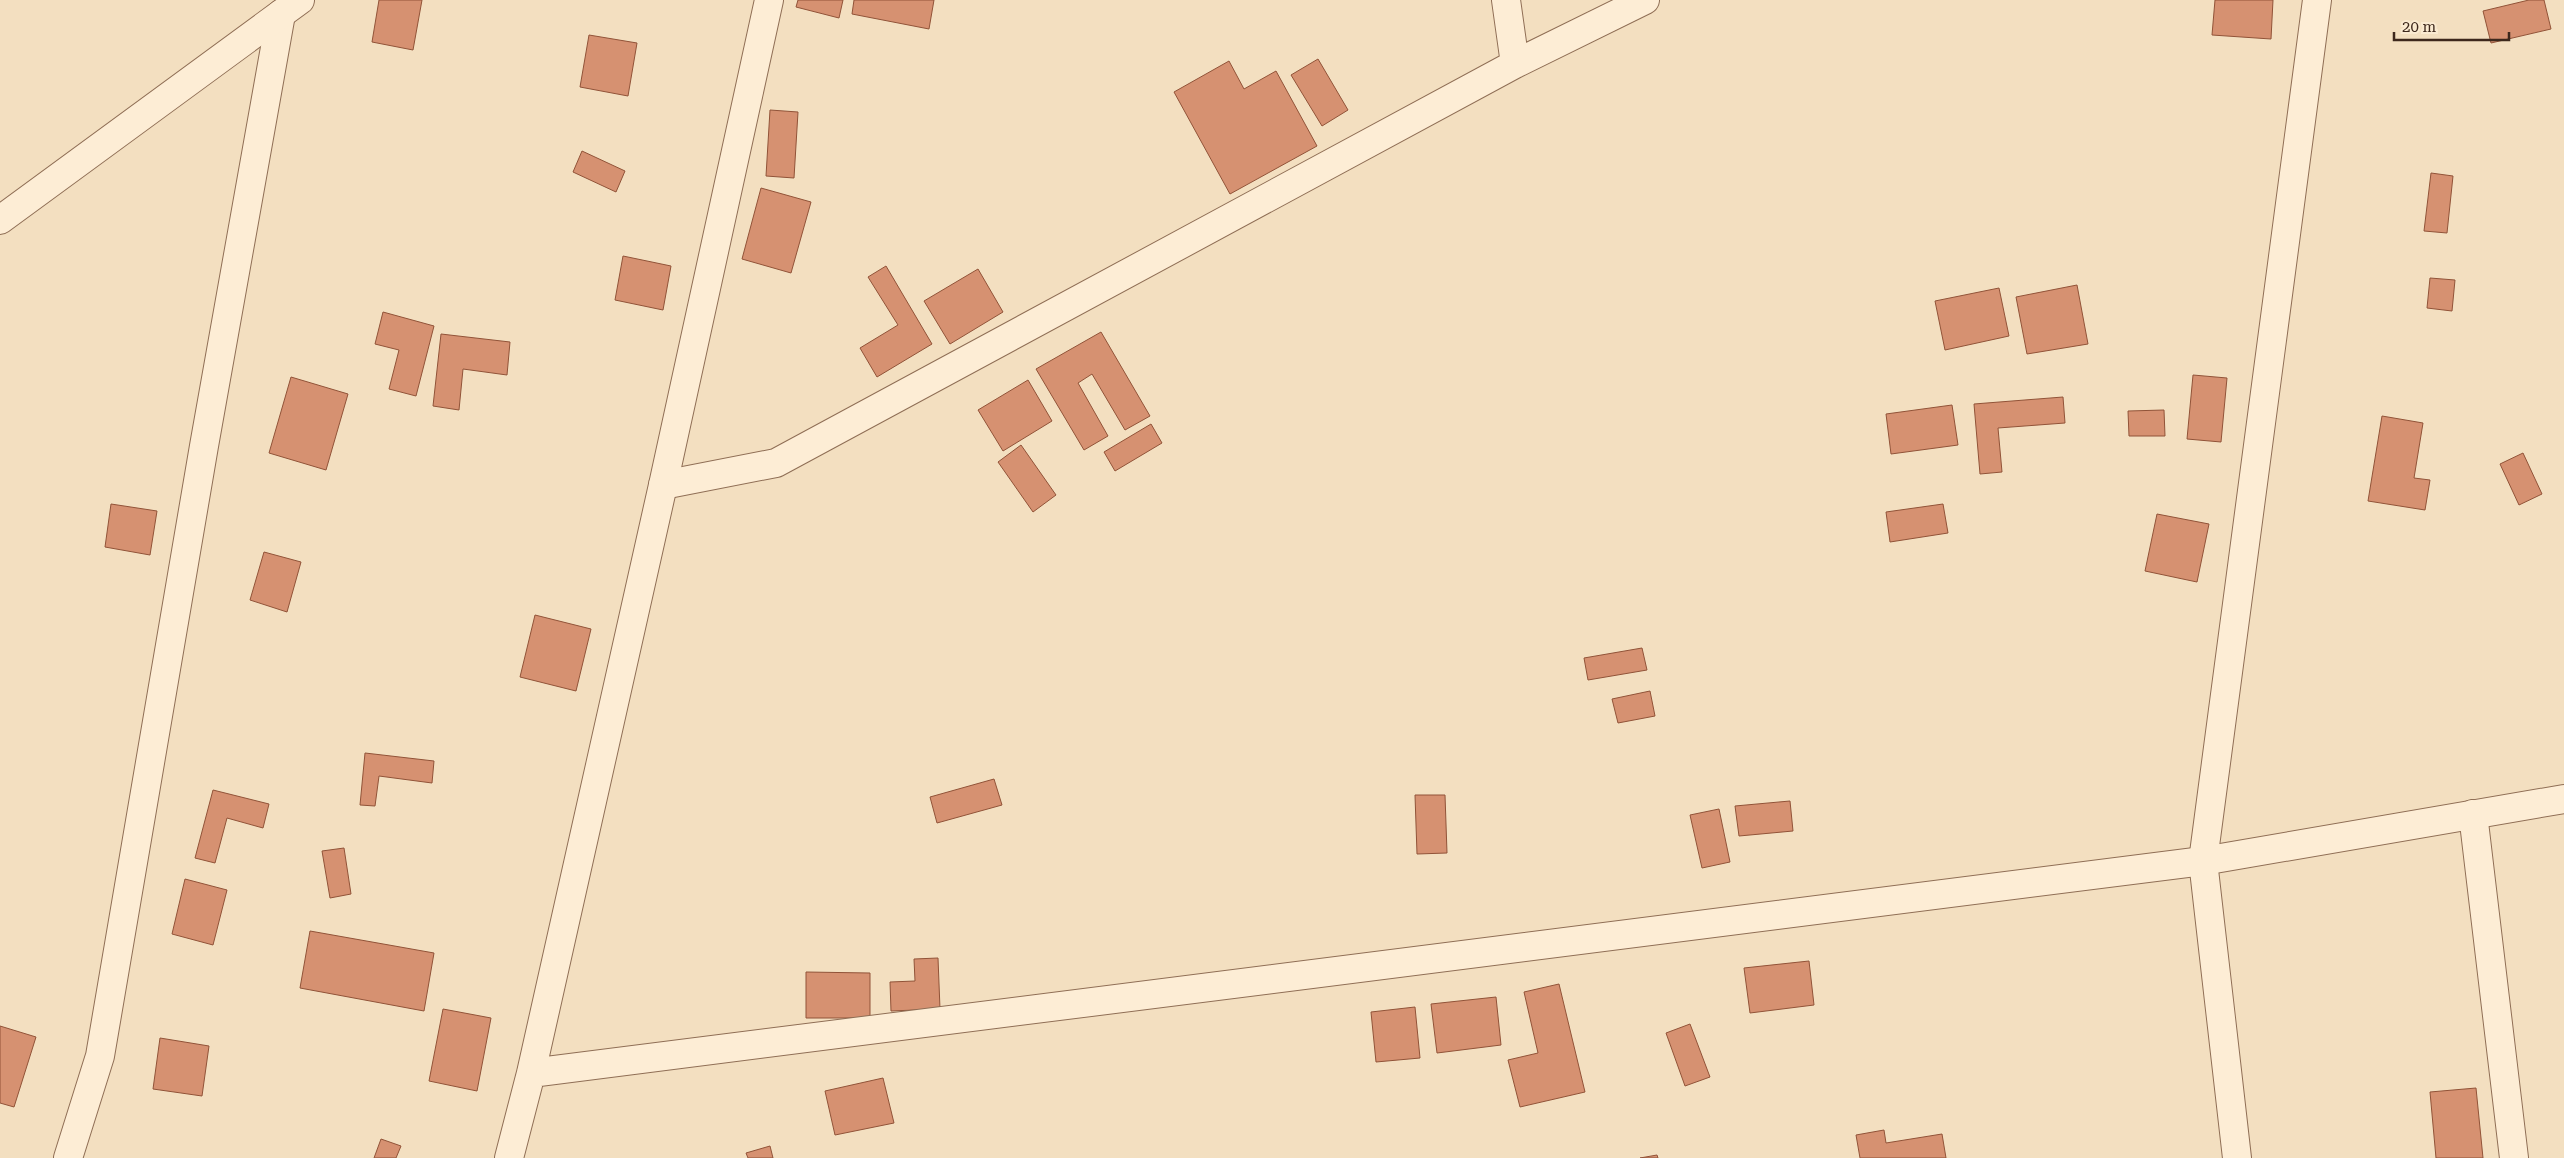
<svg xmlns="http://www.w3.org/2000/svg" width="2564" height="1158" font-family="'Roboto Serif',serif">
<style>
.building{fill:#d69171;stroke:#915338}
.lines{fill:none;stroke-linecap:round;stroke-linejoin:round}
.minor-casing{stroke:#8f6e55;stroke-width:30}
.tertiary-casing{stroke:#8f6e55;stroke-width:30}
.minor{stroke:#fdedd5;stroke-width:28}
.tertiary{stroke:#fdedd5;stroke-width:28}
</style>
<rect width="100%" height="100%" fill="#f3dfc0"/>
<!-- building -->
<path class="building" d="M379,0H422L413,50L372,42Z
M798,0H843L839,18L796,7Z
M854,0H934L929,29L852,14Z
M2215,0H2273L2271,39L2212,35Z
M2529,0H2544L2551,29L2491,43L2483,11Z
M589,35L637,43L628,96L580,87Z
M1318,59L1348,110L1322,126L1291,75Z
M1229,61L1244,89L1276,71L1317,146L1230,194L1174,92Z
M770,110L798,112L794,178L766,176Z
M582,151L625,171L616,192L573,172Z
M2431,173L2453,176L2447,233L2424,231Z
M761,188L811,202L791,273L742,259Z
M623,256L671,266L663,310L615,300Z
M886,266L932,344L877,377L860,348L898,325L868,277Z
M978,269L1003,312L950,344L924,301Z
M2430,278L2455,280L2452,311L2427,308Z
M2077,285L2088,344L2027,354L2016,297Z
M1999,288L2009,336L1945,350L1935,301Z
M383,312L434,326L416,396L389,389L399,350L375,344Z
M1101,332L1150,416L1125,430L1092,374L1078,383L1108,436L1084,450L1036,369Z
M441,334L510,342L507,375L463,369L459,410L433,406Z
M2193,375L2227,378L2221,442L2187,439Z
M291,377L348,394L326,470L269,453Z
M1028,380L1052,421L1003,451L978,410Z
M2063,397L2065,423L1998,428L2002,472L1980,474L1974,404Z
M1952,405L1958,445L1891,454L1886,414Z
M2164,410L2165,436H2129L2128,411Z
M2382,416L2423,423L2414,478L2430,480L2425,510L2368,501Z
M1151,424L1162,443L1115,471L1104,452Z
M1021,445L1056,495L1033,512L998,462Z
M2523,453L2542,494L2519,505L2500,464Z
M111,504L157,511L150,555L105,547Z
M1943,504L1948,533L1890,542L1886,512Z
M2157,514L2209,524L2197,582L2145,571Z
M264,552L301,562L287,612L250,600Z
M535,615L591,629L576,691L520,677Z
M1642,648L1647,670L1588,680L1584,658Z
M1650,691L1655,716L1618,723L1612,699Z
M365,753L434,761L432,783L379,776L375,806L360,805Z
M994,779L1002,805L937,823L930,797Z
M213,790L269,804L263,828L227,818L215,863L195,858Z
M1415,795H1445L1447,853L1417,854Z
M1790,801L1793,831L1739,836L1735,806Z
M1719,809L1730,862L1702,868L1690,815Z
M344,848L351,894L330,898L322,851Z
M185,879L227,890L213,945L172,934Z
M310,931L434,953L424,1011L300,988Z
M938,958L940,1009L891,1011L890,982L915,981L914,959Z
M1809,961L1814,1005L1750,1013L1744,968Z
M806,972L870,973V1018H806Z
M1559,984L1585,1092L1520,1107L1508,1060L1538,1053L1524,992Z
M1496,997L1501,1045L1437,1053L1431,1004Z
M1415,1007L1420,1058L1376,1062L1371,1012Z
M443,1009L491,1018L477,1091L429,1081Z
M1690,1024L1710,1077L1685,1086L1666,1033Z
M0,1026L36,1037L14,1107L0,1103Z
M160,1038L209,1046L202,1096L153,1089Z
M883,1078L894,1123L835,1135L825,1091Z
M2476,1088L2483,1158H2436L2430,1092Z
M1884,1130L1886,1143L1942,1134L1946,1158H1860L1856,1135Z
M381,1139L401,1146L396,1158H374Z
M770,1146L773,1158H748L746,1153Z
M1657,1155L1658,1158H1640Z"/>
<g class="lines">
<defs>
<path id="minor" d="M1506,0L1515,64
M663,485L776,463L1515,64L1645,0
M2473,814L2514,1158
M68,1158L100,1056L204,446L281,14
M2237,1158L2203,861L2317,0"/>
<path id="tertiary" d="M0,220L300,0
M531,1073L2203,861L2564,799
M509,1158L531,1073L663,485L769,0"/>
</defs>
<!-- minor casing -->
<use href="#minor" class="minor-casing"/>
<!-- tertiary casing -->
<use href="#tertiary" class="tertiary-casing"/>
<!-- minor -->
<use href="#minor" class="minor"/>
<!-- tertiary -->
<use href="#tertiary" class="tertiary"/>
</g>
<!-- scale -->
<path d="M2394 32v8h115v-8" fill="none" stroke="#3d281c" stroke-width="2.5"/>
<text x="2402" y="32" font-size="15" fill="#3d281c" stroke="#faead1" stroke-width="4" paint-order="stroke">20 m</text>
</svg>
